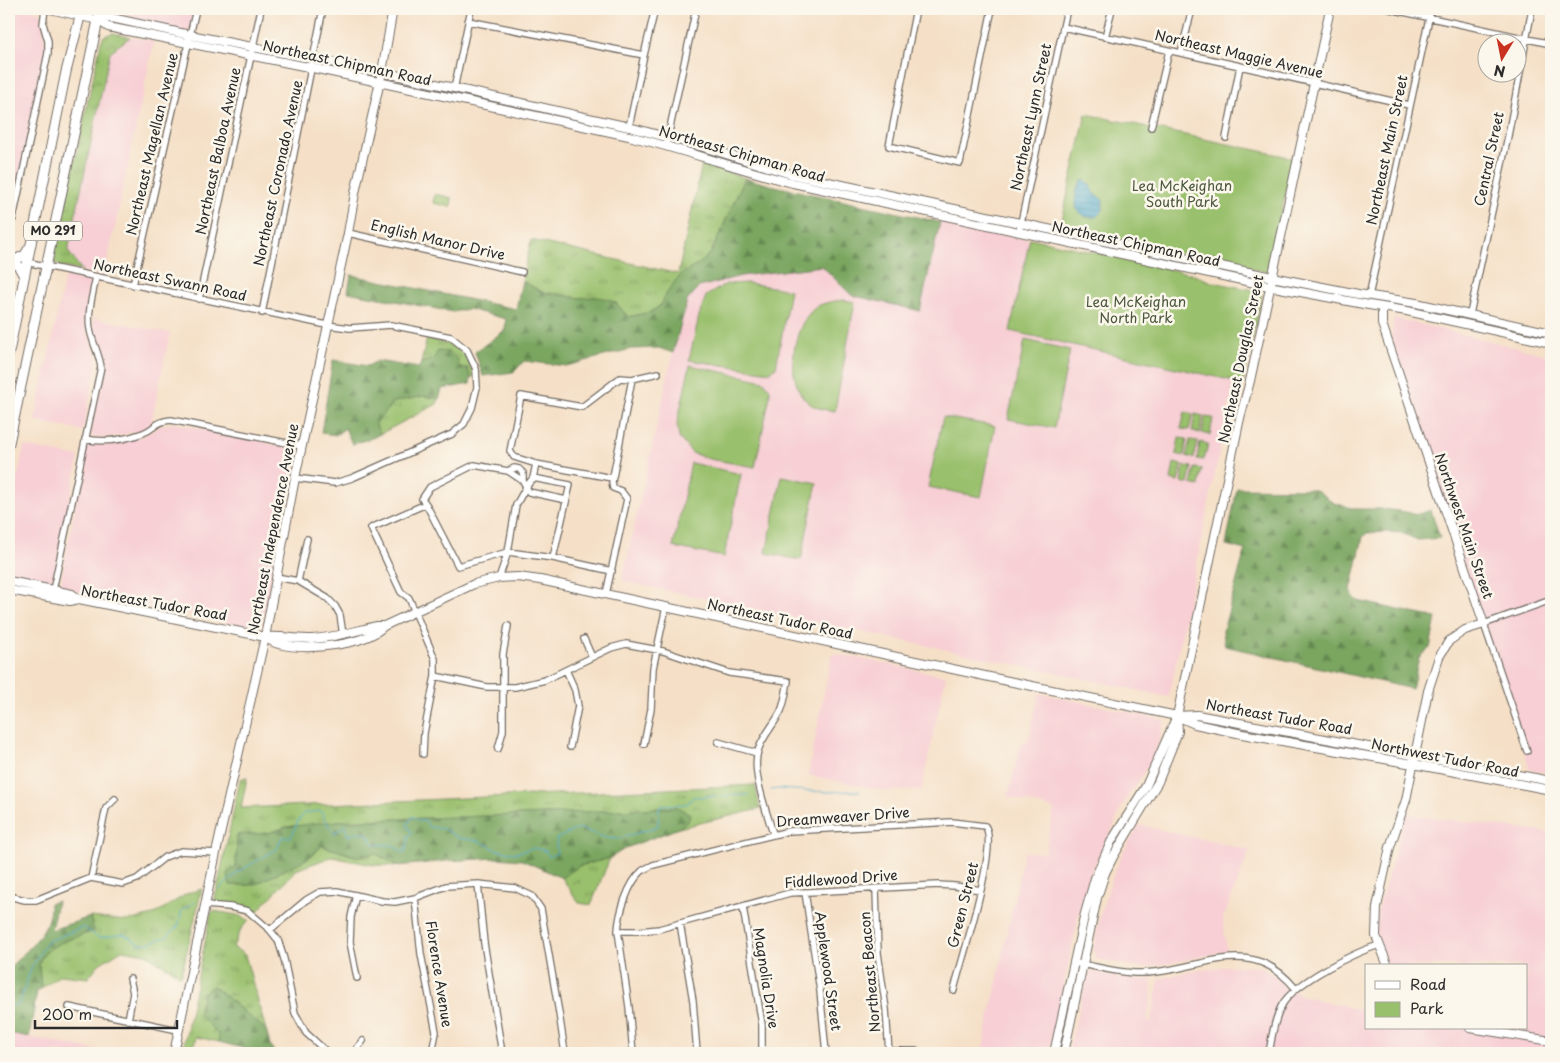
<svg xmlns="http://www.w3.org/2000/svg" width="1560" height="1062" font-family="'Playpen Sans',sans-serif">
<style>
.built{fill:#f7cfd4}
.grass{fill:url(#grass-tufts);stroke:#62764c}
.forest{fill:url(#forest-firs);stroke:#526846}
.park{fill:#99c06c;stroke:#62764c}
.water{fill:url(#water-rules);stroke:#3a687a}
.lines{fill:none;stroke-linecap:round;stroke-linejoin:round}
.stream{stroke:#49a6c8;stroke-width:1}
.street-casing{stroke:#726a62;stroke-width:8}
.secondary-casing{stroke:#726a62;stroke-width:10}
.primary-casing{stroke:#726a62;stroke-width:11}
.street{stroke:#fff;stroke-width:5.5}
.secondary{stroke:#fff;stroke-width:8}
.primary{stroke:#fff;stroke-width:9}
.labels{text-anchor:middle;stroke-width:5;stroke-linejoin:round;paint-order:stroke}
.shield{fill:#fbf7ec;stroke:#696865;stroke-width:1}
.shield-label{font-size:12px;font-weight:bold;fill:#2b2b2b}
.street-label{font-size:14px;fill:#2b2b2b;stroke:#fbf7ec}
.park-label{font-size:14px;fill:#4c583e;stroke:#fbf7ec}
</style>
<defs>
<pattern id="grass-tufts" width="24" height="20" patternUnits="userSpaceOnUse" patternTransform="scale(1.25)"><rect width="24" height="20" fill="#99c06c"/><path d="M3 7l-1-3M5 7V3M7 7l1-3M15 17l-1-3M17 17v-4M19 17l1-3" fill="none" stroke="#7d9c59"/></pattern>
<pattern id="forest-firs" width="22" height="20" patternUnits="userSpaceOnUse" patternTransform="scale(1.25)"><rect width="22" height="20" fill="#7aa660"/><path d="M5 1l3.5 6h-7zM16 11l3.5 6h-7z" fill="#64874f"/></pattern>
<pattern id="water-rules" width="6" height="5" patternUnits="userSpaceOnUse" patternTransform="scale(1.25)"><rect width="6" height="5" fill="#49a6c8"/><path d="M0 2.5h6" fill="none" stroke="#3d87a3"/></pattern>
</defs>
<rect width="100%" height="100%" fill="#fbf7ec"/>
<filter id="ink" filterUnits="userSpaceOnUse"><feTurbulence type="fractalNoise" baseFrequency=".02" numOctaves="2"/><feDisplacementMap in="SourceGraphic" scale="10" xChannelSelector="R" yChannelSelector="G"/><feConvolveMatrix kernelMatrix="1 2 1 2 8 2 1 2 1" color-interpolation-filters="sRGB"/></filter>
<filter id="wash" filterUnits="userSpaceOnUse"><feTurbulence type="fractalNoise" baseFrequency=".0096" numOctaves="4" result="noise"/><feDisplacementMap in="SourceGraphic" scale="20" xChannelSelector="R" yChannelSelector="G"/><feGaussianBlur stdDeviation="1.12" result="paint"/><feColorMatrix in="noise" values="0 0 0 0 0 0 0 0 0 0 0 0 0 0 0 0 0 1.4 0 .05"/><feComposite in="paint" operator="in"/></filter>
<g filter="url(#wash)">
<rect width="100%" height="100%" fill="#f5e0c7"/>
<!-- built -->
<path class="built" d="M9,9H26L41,13L46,48L12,215L9,222Z
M120,9H194L190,30L188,32L124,20Z
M130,37L154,41L104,278L101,275L82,271L68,251L110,52Z
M940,222L1030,240L1010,331L1234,381L1169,697L622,581L676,340L687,301L699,287L741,276L822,266L851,295L920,310Z
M65,276L87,281L92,286L86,323L88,333L96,353L97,362L83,431L35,421Z
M93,318L170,333L151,424L143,430L113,437L99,438L93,437L91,435L90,430L103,361L102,354L93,328Z
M1394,318L1551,356V774L1530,770L1500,672L1390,347Z
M175,423L252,439L291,449L296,454L262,623L259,628H255L204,619L183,612L64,589L60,586L87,446L91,444L109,445L144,436L161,425Z
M24,446L79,457L53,581L50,584L9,576V518Z
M832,653L946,676L921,790L887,791L808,775Z
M1039,693L1164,720L1156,753L1121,808L1110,835L1091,872L1082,900L1049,1053H982L1024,852L1045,853L1054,809L1008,797L1021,743L1029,740Z
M1406,814L1551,833V1053H1068L1088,972L1091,971L1131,980L1151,979L1152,995L1147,1020L1151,1022L1159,979L1188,972L1229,966L1260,967L1282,980L1299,995L1361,1010L1366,995V1028H1526V966H1376V917Z
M1139,825L1250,850L1223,919L1227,951L1172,963L1141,968L1096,959L1093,950L1101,912L1111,881L1122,854Z
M9,1033L109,1053H9Z"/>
<!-- grass -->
<path class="grass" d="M113,33L130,37L110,52L68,251L82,271L59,266L54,261V256L101,42L104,36Z
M702,164L745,178L711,253L667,293L661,305L651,312L628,317L616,303L597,297L580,298L542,292L522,281L531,240L678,274Z
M427,338C453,345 466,348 475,377H471L467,368H459L434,359L421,363Z
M424,396L439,399L437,404L380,434L375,423L394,402Z
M242,778H247L241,808L755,785L760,809L679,828L688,821L690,814L677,807L548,814L338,821L286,827L269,833L237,835L236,867L231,885H254L308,858L322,846L358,857L375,853L398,866L374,865L331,857L296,870L254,915L214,903L240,780Z
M610,858L591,905L579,903L562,878L579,866Z
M202,889L181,976L146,954L122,950L99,964L88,978L60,975L41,989C41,982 39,973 39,965C41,945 77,937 94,931L90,917L127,921L153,915L188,893Z
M214,911L237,915L249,920L241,929L233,947L245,955L266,1030L213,986L219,1042L196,1037L192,1053H182L211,913Z"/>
<!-- forest -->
<path class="forest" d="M745,178L770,185L940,222L920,311L851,295L822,266L741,276L699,287L687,301L673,353L659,348L631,349L566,366L524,361L514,372L483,376L475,352L505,330L506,319L468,309L453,312L348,292L351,275L516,309L522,281L542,292L580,298L597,297L607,299L616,303L628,317L651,312L661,305L667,293L675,281L683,273L699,264L711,253Z
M438,351L450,352L458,360L459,368H467L471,377L470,384L442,389L439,399L424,396L394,402L375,423L380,434L372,438L352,444L345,428L336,435L321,433L333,360L368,366L377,361L419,368L421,363L433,359Z
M1237,488L1310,489L1318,491L1334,503L1355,509H1384L1419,514L1431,510L1440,538L1418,540L1401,533L1386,532L1367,533L1363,537L1351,590L1353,596L1358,601L1436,618L1430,648L1419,657L1412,689L1225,646L1223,631L1245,550L1226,545Z
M677,807L690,814L688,821L679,828L626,848L610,858L579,866L562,878L522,860L496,858L447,861L398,866L375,853L359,857L322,846L308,858L254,885H230L227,873L236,867L237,835L269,833L286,827L338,821L548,814Z
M57,901L51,930L90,917L94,931C77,937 41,945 39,965C39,973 41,982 41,989L37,992L29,1037L9,1033V968C28,949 51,932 50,903Z
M213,986L266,1030L270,1045L275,1053H250L246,1049L219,1042L218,1034L198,1014L203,993Z"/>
<!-- park -->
<path class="park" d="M1086,114L1294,158L1267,272L1060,228Z
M435,194L452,198L451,207L433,203Z
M1030,238L1192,274L1212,282L1259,291L1262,295L1243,383L1010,331Z
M748,283L790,290L776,367L770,372L689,360L699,316L706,296L726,284Z
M844,300L855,302L835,411C827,410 816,409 809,403C784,384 791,326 815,308C823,302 834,301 844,300Z
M1025,340L1070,350L1054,428L1008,419Z
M690,365L764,381L770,389V396L755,467L709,459L692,453L679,438L677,424Z
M1185,412L1193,414L1189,430L1181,429Z
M1195,414L1203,416L1200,433L1192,431Z
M943,417L995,426L981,497L928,487Z
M1205,417L1213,418L1210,435L1202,433Z
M1179,438L1187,439L1184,456L1176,454Z
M1190,440L1198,441L1194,458L1186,456Z
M1200,442L1208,444L1204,460L1197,459Z
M691,463L741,474L724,557L673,547Z
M1174,463L1182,465L1178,482L1171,480Z
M1184,466L1192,467L1188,484L1181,482Z
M1195,468L1202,469L1199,486L1191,484Z
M782,476L817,483L801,560L766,553Z"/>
<!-- water -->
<path class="water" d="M1084,180L1089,184L1095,194L1103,200V210L1096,217H1086L1077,210C1075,200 1074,186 1084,180Z"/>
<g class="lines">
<!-- stream -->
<path class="stream" d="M771,790L778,789L828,792L859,791
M219,890L238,872L277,849L282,837H291L298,821L304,813L321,811L328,825L335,833L345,825L348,836L358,832L366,833L374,844L392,845L404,853L408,844V837L412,833L407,825L413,816L419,821L425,820L429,827L444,829L458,838L480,841L497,850L515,853L534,848L546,851L549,857L557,853L556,839L579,828L606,838L619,839L658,826L659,808L663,805L687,804L693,797L749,795
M9,1006L19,1004L31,969L46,942L83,927L99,938L124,934L140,944L150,943L168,936L178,926L182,910L195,902"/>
</g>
</g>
<g filter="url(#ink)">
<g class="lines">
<defs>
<path id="street" d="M916,9L889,146L960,163L992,9
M1390,9L1551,44
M468,21L644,55
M1063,27L1240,66L1409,105
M1105,37L1112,9
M1181,53L1192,9
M454,89L471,9
M629,127L644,55L655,9
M1151,127L1169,51
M1226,138L1240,66
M667,141L696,9
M9,224L13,219L48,53V41L43,24L45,9
M1020,227L1067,9
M348,233L522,272
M26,262L327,325L350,328L391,325L451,337L467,350L476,369L477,387L472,408L464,424L452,434L352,478L335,483L295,478
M133,285L196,9
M1369,296L1431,9
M199,299L261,9
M262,313L323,9
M1470,314L1508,136L1532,9
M85,439C104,443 124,440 143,433C155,429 155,421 171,420L302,446
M536,464L533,478L570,485L553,558
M508,471L514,468L519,469L523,473V481L529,492L566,500
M612,478L536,464L514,457L510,451L521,396L582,407L620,378L632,379
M426,504L458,566L508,552L553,558L612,571
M276,577L298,581L327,598L335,606L340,615L343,635
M499,578L508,552L516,505L526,487L533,478
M298,581L307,539
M53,590L101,367C99,353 92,342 90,329C87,313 93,293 96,277
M606,594L627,499L621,491L613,488L612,482L632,379L658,373
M584,639L592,657
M566,670L575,690L578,706L570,747
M435,676L487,687H515L545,680L611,648L626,644L663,651L729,673L788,681C786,691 785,702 781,711C774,725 762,737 758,751C751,772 767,812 773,834
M718,742L757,753
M644,744L651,709L653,668L666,607
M498,749L503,731V654L508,626
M1527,751L1484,624L1551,600
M423,754L424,733L435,676V659L409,598L401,592L371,528L426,504L422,499L430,487L474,465L508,471L523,481
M9,790L10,811L9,818
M91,878L106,808L115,799
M478,884L484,943L502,1053
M876,889L878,953L886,1009L889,1053
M805,892L820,991L826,1053
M356,895L351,917L350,942L357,978
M9,896L25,900H36L91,878L123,884L137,879L165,857L181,851L216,853
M415,898L421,954L436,1032L432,1053
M205,905L230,907L248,911L270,930L278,940L284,959L295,1013L306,1033L328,1053
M743,907L762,1025V1053
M680,923L693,1001L697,1053
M270,930L306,900L320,892L337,891L382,901L395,902L415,898L446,886L478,884L515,888L532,896L541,909L559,1013L565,1053
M618,931H639L659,929L790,893L938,885L955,886L981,890
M1074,963C1096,966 1120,974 1142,973C1201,972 1249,931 1296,989
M69,1007L178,1030
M128,1020L133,993L130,979
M889,1051H915L926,1053
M353,1053L363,1041
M633,1053L629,1007L618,931C619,913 628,883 642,871C645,868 650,867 653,865L789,831L952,822L985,826C1000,843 960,964 954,990
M1269,1053C1272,1037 1274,1020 1282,1005C1295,982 1353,953 1379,945"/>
<path id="secondary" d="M50,9L98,20L108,27L313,68L629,136C684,150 738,169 793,183L1269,286L1369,305L1407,311L1551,343
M98,20L107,17L190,35L382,72L629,127L703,147L791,174L1272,277L1358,294L1416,303L1551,333
M1382,308V324L1484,624L1465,630L1449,641L1439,657L1428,691L1406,800L1390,847L1377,907L1376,936L1388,966
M9,581L72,594L79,599
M9,590L70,601L79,599L265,637C269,640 274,643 279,644C307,651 364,646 384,626L474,584L499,578L518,577L540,580L1008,681L1177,716L1197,715L1551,781
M266,637C281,636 296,639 312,639C334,638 355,631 377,626H384
M1179,717L1195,724L1242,734L1413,764L1551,790
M1470,1028L1551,1041
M174,1053L216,853L265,637L295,478L348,233L355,193L382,72L393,9
M1054,1053L1084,917L1095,878L1111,842L1146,786L1176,718
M1064,1053L1097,898L1105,873L1113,857L1158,782L1178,732L1177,716L1240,418L1250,381L1330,9"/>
<path id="primary" d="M24,276L15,260L25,255L29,248
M9,352L66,72L82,9
M9,443L98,20L102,9"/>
</defs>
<!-- street casing -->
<use href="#street" class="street-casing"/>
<!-- secondary casing -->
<use href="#secondary" class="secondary-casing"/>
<!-- primary casing -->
<use href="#primary" class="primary-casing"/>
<!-- street -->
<use href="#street" class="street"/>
<!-- secondary -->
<use href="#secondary" class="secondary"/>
<!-- primary -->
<use href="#primary" class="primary"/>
</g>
</g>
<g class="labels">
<!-- shield labels -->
<rect class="shield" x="24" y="221.5" width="58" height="19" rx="4"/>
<g class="shield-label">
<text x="53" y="235">MO 291</text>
</g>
<!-- street labels -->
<g class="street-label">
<text transform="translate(1239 54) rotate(13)" y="5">Northeast Maggie Avenue</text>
<text transform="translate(347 63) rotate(12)" y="5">Northeast Chipman Road</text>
<text transform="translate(1031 117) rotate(-78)" y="5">Northeast Lynn Street</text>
<text transform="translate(152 144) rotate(-77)" y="5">Northeast Magellan Avenue</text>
<text transform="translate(1387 150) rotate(-78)" y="5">Northeast Main Street</text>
<text transform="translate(218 151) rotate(-78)" y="5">Northeast Balboa Avenue</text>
<text transform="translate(742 154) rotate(16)" y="5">Northeast Chipman Road</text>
<text transform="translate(1489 159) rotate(-78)" y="5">Central Street</text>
<text transform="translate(278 173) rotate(-78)" y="5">Northeast Coronado Avenue</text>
<text transform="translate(438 240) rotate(13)" y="5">English Manor Drive</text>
<text transform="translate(1136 244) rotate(12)" y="5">Northeast Chipman Road</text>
<text transform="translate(170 280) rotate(12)" y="5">Northeast Swann Road</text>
<text transform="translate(1241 359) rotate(-78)" y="5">Northeast Douglas Street</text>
<text transform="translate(1464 526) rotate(71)" y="5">Northwest Main Street</text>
<text transform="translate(273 529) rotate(-79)" y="5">Northeast Independence Avenue</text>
<text transform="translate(154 603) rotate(10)" y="5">Northeast Tudor Road</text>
<text transform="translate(780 619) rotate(12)" y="5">Northeast Tudor Road</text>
<text transform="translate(1279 717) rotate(10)" y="5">Northeast Tudor Road</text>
<text transform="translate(1445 758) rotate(11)" y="5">Northwest Tudor Road</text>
<text transform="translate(843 817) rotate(-4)" y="5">Dreamweaver Drive</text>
<text transform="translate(841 879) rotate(-4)" y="5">Fiddlewood Drive</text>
<text transform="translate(963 905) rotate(-76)" y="5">Green Street</text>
<text transform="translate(828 971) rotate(82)" y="5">Applewood Street</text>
<text transform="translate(870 972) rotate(-95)" y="5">Northeast Beacon</text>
<text transform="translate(439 974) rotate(81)" y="5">Florence Avenue</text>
<text transform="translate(766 978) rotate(81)" y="5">Magnolia Drive</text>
</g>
<!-- park labels -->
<g class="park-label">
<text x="1182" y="191">Lea McKeighan<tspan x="1182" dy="16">South Park</tspan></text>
<text x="1136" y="307">Lea McKeighan<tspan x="1136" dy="16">North Park</tspan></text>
</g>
</g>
<!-- margin -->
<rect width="1560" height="1062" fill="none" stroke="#fbf7ec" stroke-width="30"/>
<!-- legend -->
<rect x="1365" y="964" width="162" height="65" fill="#fbf7ec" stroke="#a8a59f"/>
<rect x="1375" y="981" width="25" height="8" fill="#ffffff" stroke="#a8a59f"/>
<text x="1410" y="990" font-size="15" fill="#2b2b2b">Road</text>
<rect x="1375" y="1002" width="25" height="15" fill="#99c06c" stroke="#a8a59f"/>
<text x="1410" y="1014" font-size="15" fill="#2b2b2b">Park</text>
<!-- north arrow -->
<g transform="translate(1502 58) rotate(190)"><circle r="24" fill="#fbf7ec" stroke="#a8a59f"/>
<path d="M0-4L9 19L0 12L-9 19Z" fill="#c8321e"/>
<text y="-8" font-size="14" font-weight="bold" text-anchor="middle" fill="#2b2b2b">N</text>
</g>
<!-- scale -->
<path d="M35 1020v8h142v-8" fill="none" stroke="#2b2b2b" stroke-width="2.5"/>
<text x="42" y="1020" font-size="15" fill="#2b2b2b" stroke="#fbf7ec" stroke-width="4" paint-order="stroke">200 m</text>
</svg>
